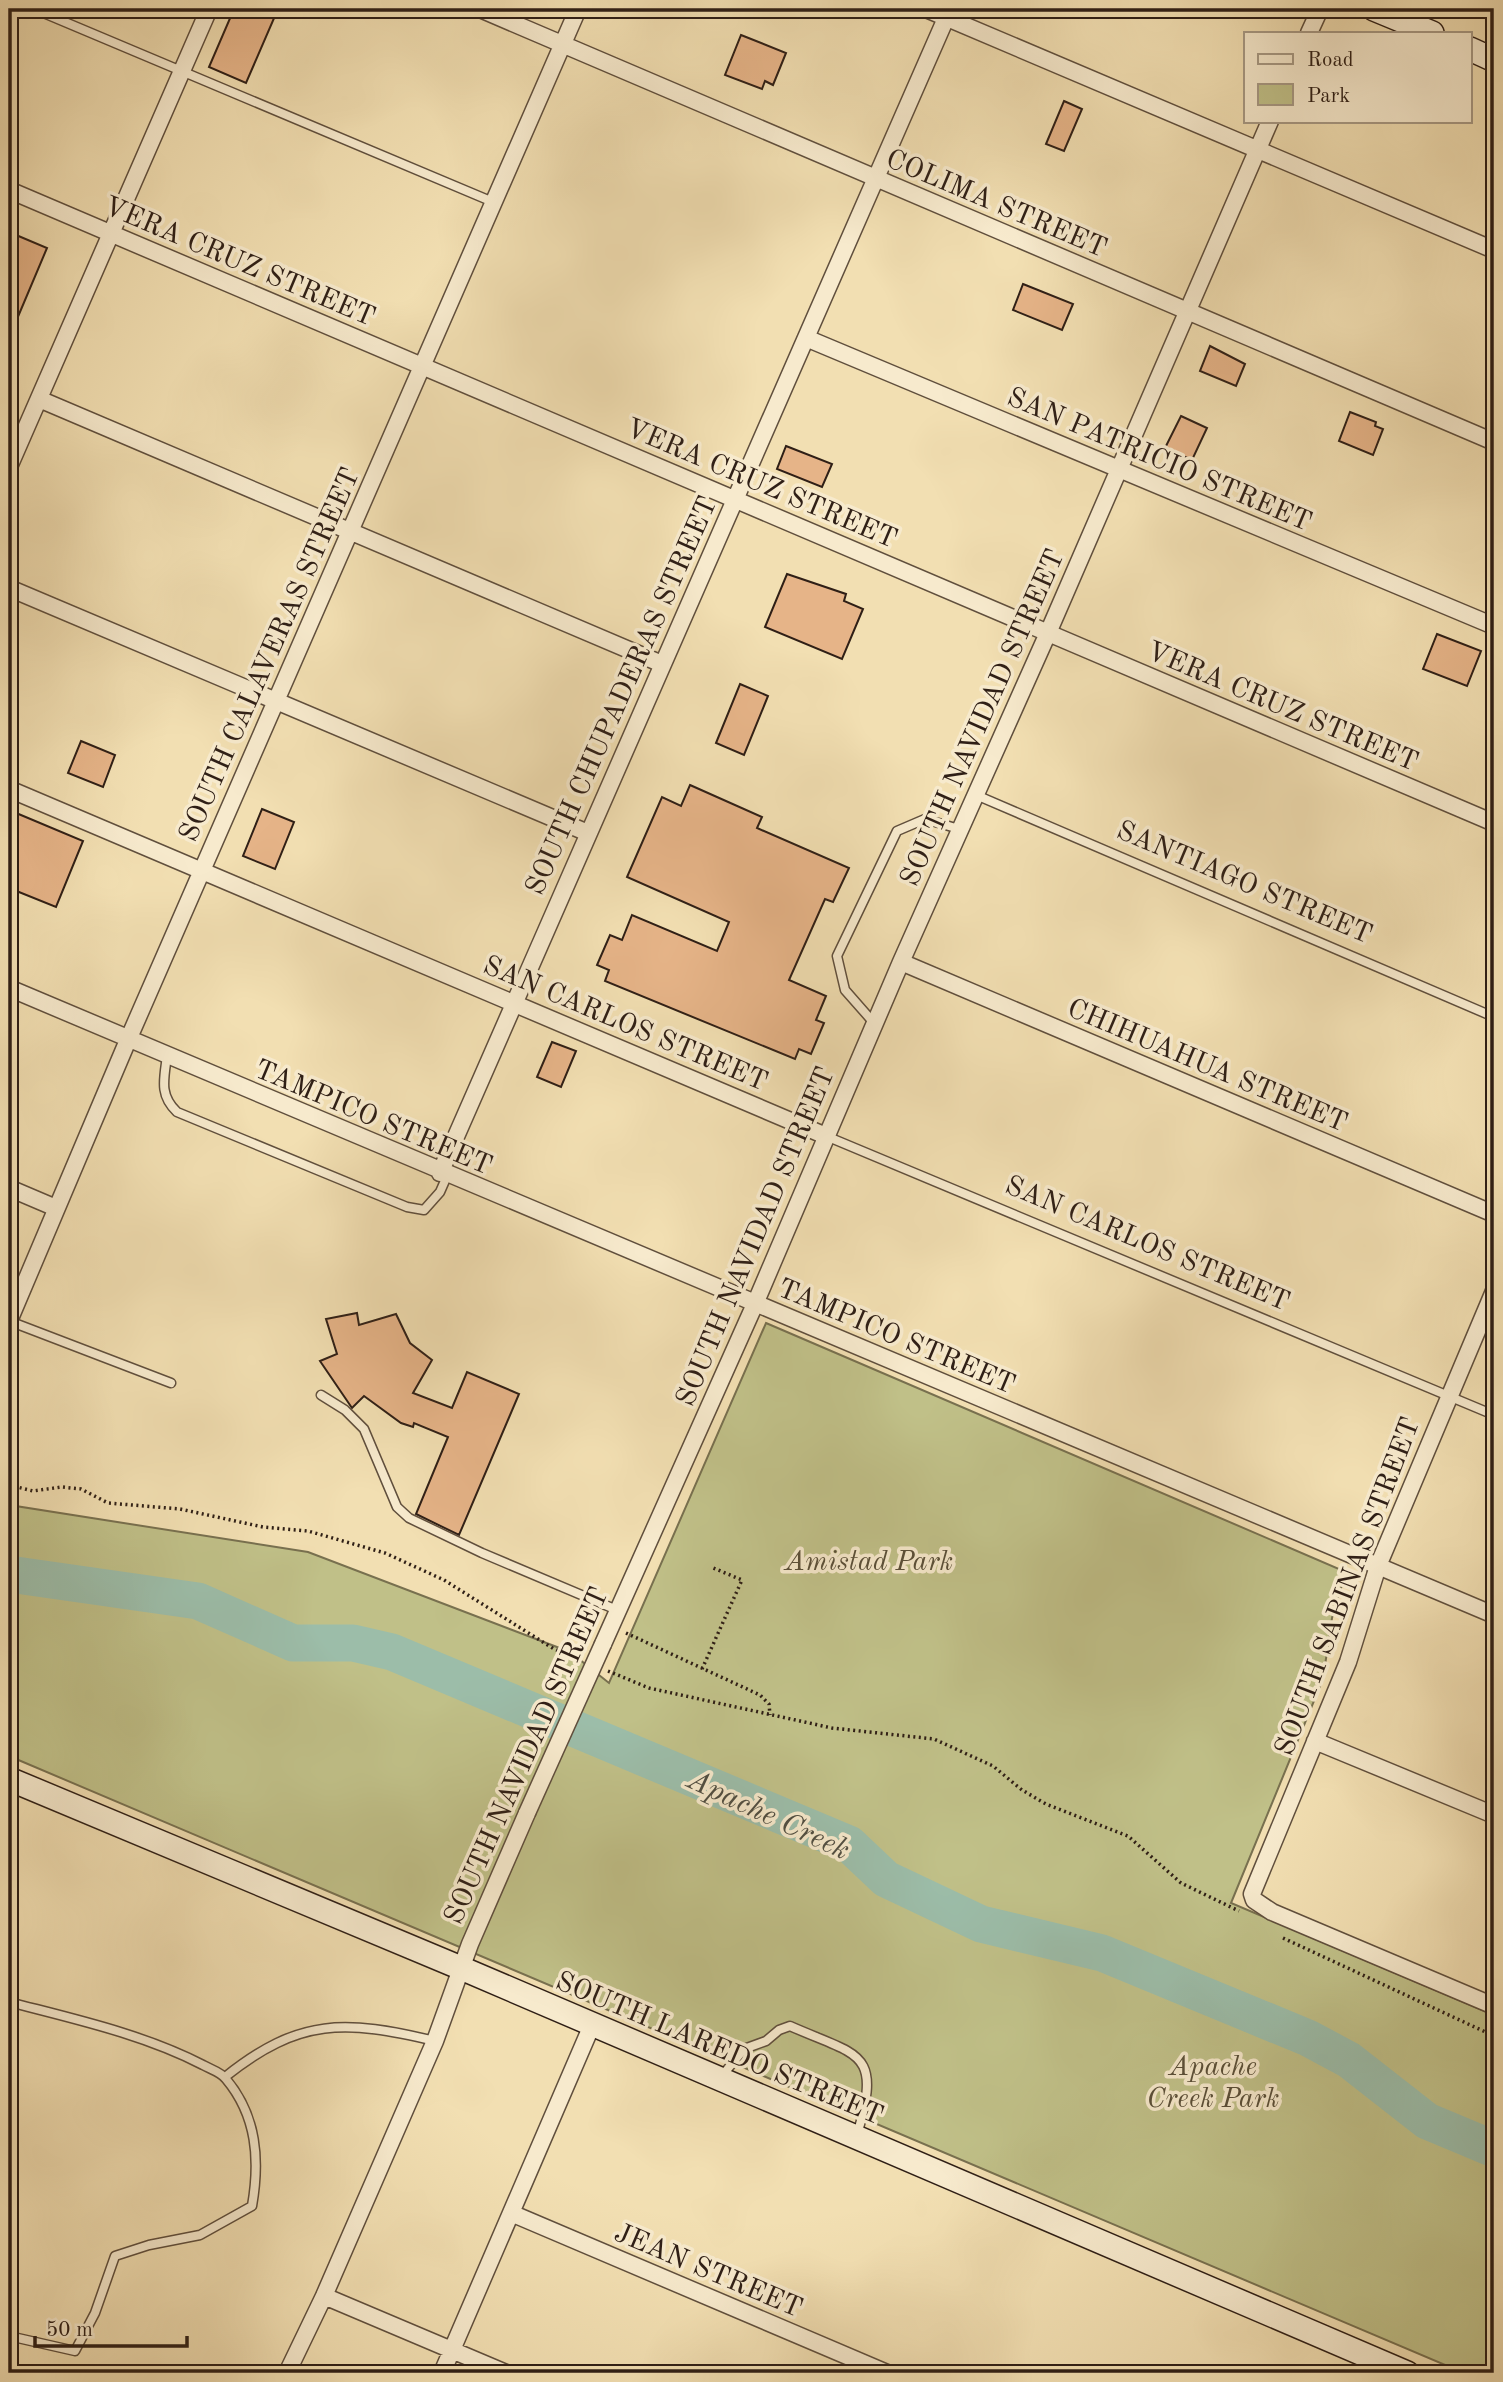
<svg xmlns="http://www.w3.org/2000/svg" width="1503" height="2382" font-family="'Old Standard TT',serif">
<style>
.green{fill:#c0c088;stroke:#78704f;stroke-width:2}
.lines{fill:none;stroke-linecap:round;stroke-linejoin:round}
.river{stroke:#9cbda9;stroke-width:37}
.building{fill:#e6b488;stroke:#2f1f16;stroke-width:2}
.service-casing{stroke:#604f3d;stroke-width:11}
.minor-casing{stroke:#604f3d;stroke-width:19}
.secondary-casing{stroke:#2f1f16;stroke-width:26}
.path{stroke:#2f1f16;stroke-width:3.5;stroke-dasharray:2 3.5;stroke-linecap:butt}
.service{stroke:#f7eacd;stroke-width:8}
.minor{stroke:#f7eacd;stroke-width:16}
.secondary{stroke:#f7eacd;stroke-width:23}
.minor-bridge-casing{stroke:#604f3d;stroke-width:19;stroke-linecap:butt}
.minor-bridge{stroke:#f7eacd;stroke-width:16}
.labels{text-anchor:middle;stroke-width:7;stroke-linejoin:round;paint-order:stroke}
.street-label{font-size:28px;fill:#2f1f16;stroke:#f7eacd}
.park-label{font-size:28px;font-style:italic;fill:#5a4f38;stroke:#f7eacd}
.water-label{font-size:30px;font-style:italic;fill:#504e42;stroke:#f7eacd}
</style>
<rect width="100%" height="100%" fill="#f2dfb2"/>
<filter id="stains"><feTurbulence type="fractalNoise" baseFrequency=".00286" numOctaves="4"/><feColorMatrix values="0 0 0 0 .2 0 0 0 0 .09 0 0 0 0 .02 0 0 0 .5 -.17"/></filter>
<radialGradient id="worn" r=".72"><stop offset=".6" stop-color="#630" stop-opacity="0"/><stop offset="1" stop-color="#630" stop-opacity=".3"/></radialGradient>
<!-- green -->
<path class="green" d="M766,1323L1346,1572L1332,1618L1323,1679L1231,1903L1494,2015V2373H1464L9,1756V1505L308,1552L570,1652L609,1683Z"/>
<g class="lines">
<!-- river -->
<path class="river" d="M9,1574L198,1601L293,1643H353L392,1652L849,1844L886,1879L981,1924L1102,1953L1308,2038L1349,2060L1427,2121L1494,2149"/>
</g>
<!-- building -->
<path class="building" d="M234,9H278L246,83L209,67Z
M741,35L786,53L773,85L765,81L762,89L725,75Z
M1064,101L1082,109L1064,151L1046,144Z
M9,232L47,248L9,338Z
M1023,284L1073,304L1062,330L1013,310Z
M1210,346L1245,364L1236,386L1200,371Z
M1350,412L1376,422L1375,426L1383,429L1373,455L1339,441Z
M1181,416L1207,428L1192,460L1165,448Z
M786,446L832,464L822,487L777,469Z
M787,574L846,594L844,601L863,609L842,659L765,627Z
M1437,634L1481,651L1467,686L1423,669Z
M740,684L768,696L744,755L716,743Z
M81,741L115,755L103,787L68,773Z
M690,785L762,817L757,828L849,868L833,902L825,899L789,980L826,996L816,1020L824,1023L811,1054L799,1049L795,1059L605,981L609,970L597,965L610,935L622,940L632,915L717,951L729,922L627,877L662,797L681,806Z
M262,809L294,822L275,869L243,856Z
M9,810L83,841L56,907L9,888Z
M552,1042L576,1051L561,1087L537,1077Z
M357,1313L359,1325L396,1314L410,1343L432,1360L413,1393L452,1408L467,1372L519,1394L459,1535L416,1514L448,1437L414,1423L413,1427L401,1423L364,1396L352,1408L320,1361L337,1354L326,1319Z"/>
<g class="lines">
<defs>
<path id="service" d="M34,9L493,202
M976,795L1494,1017
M874,1023L845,990L837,956L897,831L925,819L959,829
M167,1056C164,1079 159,1095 177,1112L407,1207L424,1210L440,1192L447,1176
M826,1136L1494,1415
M9,1321L171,1383
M321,1395L345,1410L364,1429L397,1507L409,1518L482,1553L617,1610
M9,2002C74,2019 143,2034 203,2065C210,2069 221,2072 226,2079C257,2116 260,2160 252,2206L200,2235L149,2245L115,2256L95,2313L75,2351L9,2336
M225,2077C300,2017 345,2020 435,2041
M721,2077L744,2049L766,2041L779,2030L790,2026C860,2057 882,2050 857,2135"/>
<path id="minor" d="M480,9L1494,442
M926,9L1494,250
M1309,33L1320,9
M9,190L1494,823
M806,338L1494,626
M39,399L662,664
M9,467L209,9
M9,588L588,833
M9,789L826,1136
M901,962L1494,1214
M9,988L1494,1615
M440,1173L950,9
M9,1188L56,1208
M1494,1291L1378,1566L1348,1662L1252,1894L1254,1900L1272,1912L1494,2006
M9,1321L128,1040L578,9
M603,1644L755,1304L901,962L1048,633L1270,121
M1315,1741L1494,1815
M511,2213L887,2373
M324,2296L506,2373
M287,2373L324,2296L435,2041L470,1944L527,1813
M442,2373L592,2025"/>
<path id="secondary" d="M1374,9L1432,33
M1470,49L1494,60
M9,1779L461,1968L1407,2373"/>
</defs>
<!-- service casing -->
<use href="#service" class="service-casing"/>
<!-- minor casing -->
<use href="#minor" class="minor-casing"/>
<!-- secondary casing -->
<use href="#secondary" class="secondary-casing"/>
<!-- path -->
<path class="path" d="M9,1485L33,1491L62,1487L81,1489L108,1503L180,1509L263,1527L308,1531L385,1553L444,1580L554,1649L578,1659
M626,1633L760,1695L769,1704L770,1715
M702,1669L742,1580L711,1567
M608,1671L649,1688L832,1728L934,1739L993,1766L1022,1790L1046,1804L1128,1836L1181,1883L1239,1911
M1283,1938L1494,2036"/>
<!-- service -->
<use href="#service" class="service"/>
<!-- minor -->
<use href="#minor" class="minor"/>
<!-- secondary -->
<use href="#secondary" class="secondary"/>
<defs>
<path id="minor-bridge" d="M527,1813L603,1644"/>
</defs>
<!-- minor-bridge casing -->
<use href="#minor-bridge" class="minor-bridge-casing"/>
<!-- minor-bridge -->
<use href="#minor-bridge" class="minor-bridge"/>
</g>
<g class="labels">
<!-- street labels -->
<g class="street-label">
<text transform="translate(997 202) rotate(23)" y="10">COLIMA STREET</text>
<text transform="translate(240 260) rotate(23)" y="10">VERA CRUZ STREET</text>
<text transform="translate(1160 458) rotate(23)" y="10">SAN PATRICIO STREET</text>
<text transform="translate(762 482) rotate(23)" y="10">VERA CRUZ STREET</text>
<text transform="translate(268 654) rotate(-66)" y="10">SOUTH CALAVERAS STREET</text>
<text transform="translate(620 695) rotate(-66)" y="10">SOUTH CHUPADERAS STREET</text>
<text transform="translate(1283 705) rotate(23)" y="10">VERA CRUZ STREET</text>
<text transform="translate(981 717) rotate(-66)" y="10">SOUTH NAVIDAD STREET</text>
<text transform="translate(1245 881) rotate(23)" y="10">SANTIAGO STREET</text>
<text transform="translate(626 1022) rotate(23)" y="10">SAN CARLOS STREET</text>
<text transform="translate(1208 1064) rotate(23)" y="10">CHIHUAHUA STREET</text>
<text transform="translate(374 1116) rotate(23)" y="10">TAMPICO STREET</text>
<text transform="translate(754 1236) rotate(-67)" y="10">SOUTH NAVIDAD STREET</text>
<text transform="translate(1148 1242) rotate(23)" y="10">SAN CARLOS STREET</text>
<text transform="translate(897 1335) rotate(23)" y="10">TAMPICO STREET</text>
<text transform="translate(1346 1586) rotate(-69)" y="10">SOUTH SABINAS STREET</text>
<text transform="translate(525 1755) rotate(-66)" y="10">SOUTH NAVIDAD STREET</text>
<text transform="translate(720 2047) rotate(23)" y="10">SOUTH LAREDO STREET</text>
<text transform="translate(709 2269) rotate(23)" y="10">JEAN STREET</text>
</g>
<!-- park labels -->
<g class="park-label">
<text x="869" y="1570">Amistad Park</text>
<text x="1213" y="2075">Apache<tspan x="1213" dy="32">Creek Park</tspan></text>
</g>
<!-- water labels -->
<g class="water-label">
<text transform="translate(769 1814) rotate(25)" y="10">Apache Creek</text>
</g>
</g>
<!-- margin -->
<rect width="1503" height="2382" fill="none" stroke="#f2dfb2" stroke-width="35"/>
<rect x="10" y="10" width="1482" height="2361" fill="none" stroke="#2f1f16" stroke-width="3.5"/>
<rect x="18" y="18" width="1468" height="2347" fill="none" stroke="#2f1f16" stroke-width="2"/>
<!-- legend -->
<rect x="1244" y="32" width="228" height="91" fill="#f7eacd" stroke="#a79984" stroke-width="2"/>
<rect x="1258" y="54" width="35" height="10" fill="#f7eacd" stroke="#a79984" stroke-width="2"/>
<text x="1307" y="66" font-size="21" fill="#2f1f16">Road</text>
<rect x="1258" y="84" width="35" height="21" fill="#c0c088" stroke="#a79984" stroke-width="2"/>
<text x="1307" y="102" font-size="21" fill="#2f1f16">Park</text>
<!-- scale -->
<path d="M35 2336v10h152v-10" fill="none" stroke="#2f1f16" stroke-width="3.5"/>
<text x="46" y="2336" font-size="21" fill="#2f1f16" stroke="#f7eacd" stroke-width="5" paint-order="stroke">50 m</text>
<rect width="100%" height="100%" filter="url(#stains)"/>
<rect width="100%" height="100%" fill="url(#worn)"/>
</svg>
